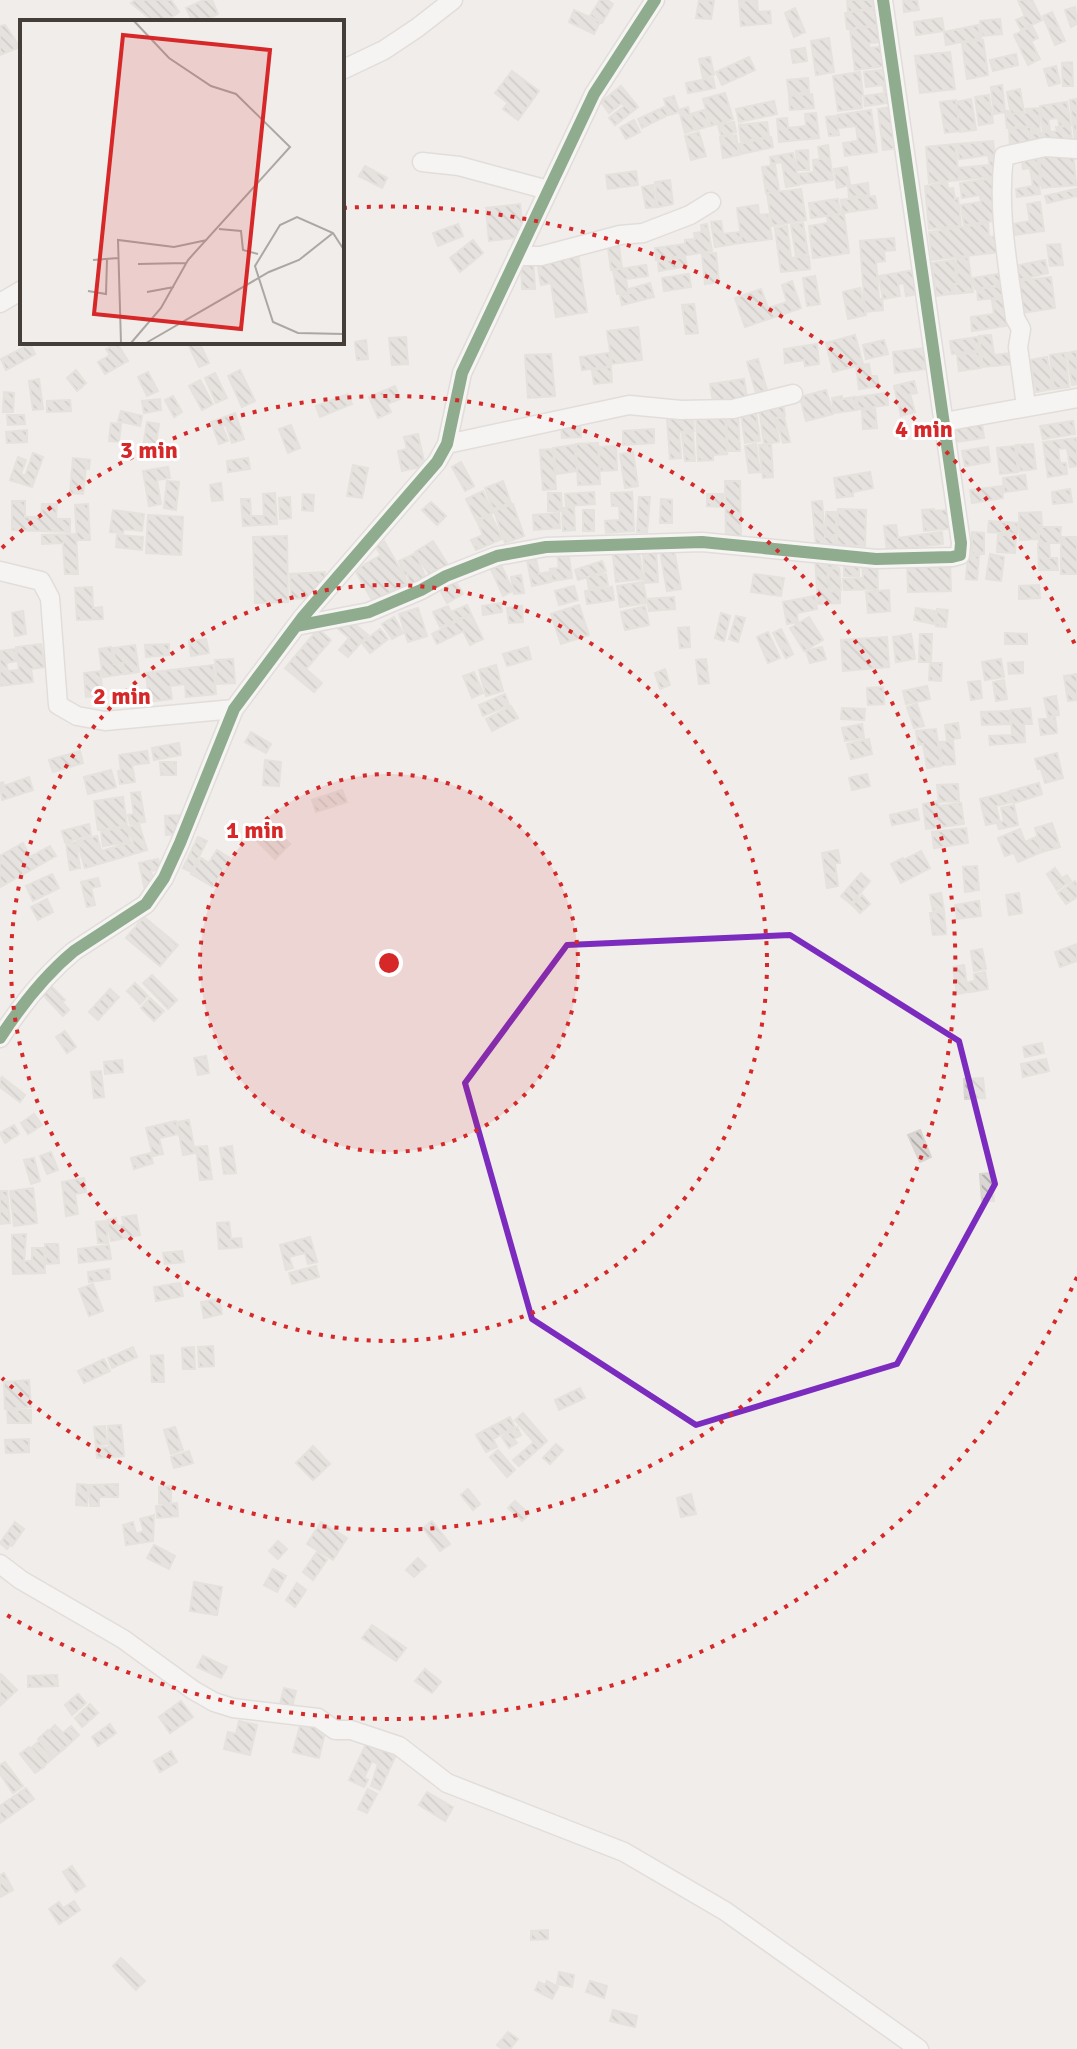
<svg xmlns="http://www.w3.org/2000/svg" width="1077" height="2049" font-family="Signika,sans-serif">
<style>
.building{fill:url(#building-back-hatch);stroke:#d8d4d0;stroke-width:2}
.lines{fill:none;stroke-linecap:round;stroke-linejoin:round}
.minor-casing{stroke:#cecbc8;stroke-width:21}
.minor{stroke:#fdfcfc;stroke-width:18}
.cycleway-casing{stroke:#fff;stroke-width:17}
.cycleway{stroke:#1b5e20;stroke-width:12}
.marked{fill:none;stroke:#7b2cbf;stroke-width:6;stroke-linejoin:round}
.ring{fill:none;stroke:#d62828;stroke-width:4;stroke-dasharray:4 8}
.inset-road{fill:none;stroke:#aca7a3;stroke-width:2}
.view{fill:#d62828;fill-opacity:0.15;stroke:#d62828;stroke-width:4}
.inset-edge{fill:none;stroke:#453e38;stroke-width:4}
.centre{fill:#d62828;stroke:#fff;stroke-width:4}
.ring-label{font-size:24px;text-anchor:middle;font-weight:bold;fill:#d62828;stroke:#fff;stroke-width:6;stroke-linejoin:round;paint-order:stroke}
</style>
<defs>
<pattern id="building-back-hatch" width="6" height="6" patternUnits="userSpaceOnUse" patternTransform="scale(2)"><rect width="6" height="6" fill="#d9d6d3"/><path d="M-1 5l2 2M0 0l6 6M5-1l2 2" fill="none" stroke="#b2afac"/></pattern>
</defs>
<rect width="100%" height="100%" fill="#f0edea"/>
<!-- building -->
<path class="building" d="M135,0H171L179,12L165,22H154L131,3Z
M204,0H212L218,14L201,22H193L186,8Z
M600,0H607L613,4L602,23L590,16Z
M699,0L714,1L711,19L696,18Z
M757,0L758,12L770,11L771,23L741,26L739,1Z
M847,0H884L885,6L848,12Z
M903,0H917L919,10L904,12Z
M1018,0H1032L1042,20L1021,30L1016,20L1025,16Z
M1075,7L1077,24L1071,27L1065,10Z
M795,8L805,32L794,37L785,13Z
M875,9L877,25L847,29L845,13Z
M574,10L600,22L594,34L569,22Z
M1052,12L1065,41L1055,45L1043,16Z
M942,18L944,31L916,35L914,22Z
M1000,19L1002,34L982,36L980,21Z
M5,25L20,47L0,55V26Z
M978,25L981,38L946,45L944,32Z
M879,26L880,42L869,43V48L885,46L887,66L855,70L850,29Z
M1032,26L1038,38L1031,41L1040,59L1028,65L1014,35Z
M829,38L834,72L816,75L811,41Z
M983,40L988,75L967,79L962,43Z
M805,48L807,61L793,63L791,50Z
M950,52L955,89L920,93L915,56Z
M1016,54L1018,65L993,71L990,60Z
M710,57L714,75L703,78L699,59Z
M749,57L755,70L722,85L716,72Z
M1072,62L1073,86H1063L1062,63Z
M1056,66L1060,83L1049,86L1044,69Z
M899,68L901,89L884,91L883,85L866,87L864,72Z
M512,71L539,91L518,120L503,109L508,103L495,93Z
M860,72L863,95L861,96L862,108L838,111L833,76Z
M713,78L715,88L688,93L686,83Z
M808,78L809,92L789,94L787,80Z
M1002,85L1005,112L994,114L991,87Z
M621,86L638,107L615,125L609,118L624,106L622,103L609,113L601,102Z
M1020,89L1024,112L1011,114L1007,92Z
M893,92L894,102L865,106L864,96Z
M725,93L733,119L711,126L703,99Z
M812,94L814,108L790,110L789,96Z
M989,95L993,123L979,125L975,97Z
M674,96L679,112L669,115L664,99Z
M971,99L976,130L960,132L956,102Z
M1077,99V140H1075L1070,100Z
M956,100L960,131L945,133L940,102Z
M774,101L777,114L739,122L736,109Z
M1067,102L1071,125L1059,126L1058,118L1048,119L1050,130L1043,131L1040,106Z
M905,105L910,147L883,150L878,109Z
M664,107L668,115L642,128L638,119Z
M688,107L694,130L685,133L679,110Z
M1039,108L1040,132L1032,133L1031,126L1007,128L1005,111H1008L1009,114L1027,113L1026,109Z
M704,110L709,126L696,130L691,114Z
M871,110L877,152L845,156L843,143L858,141L856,126L839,128L837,115Z
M816,113L819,138L779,142L777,119L787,118L788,128L806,126L805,114Z
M836,116L839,135L829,136L826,117Z
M634,120L640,132L626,139L620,128Z
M734,122L736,132L721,136L718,125Z
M767,122L769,137L741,141L739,125Z
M1070,126L1072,140L1042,144L1041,133L1057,131L1056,127Z
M1031,127V134L1040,133L1041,146L1010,148L1009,129Z
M699,132L706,156L691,160L685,136Z
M736,135L739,155L723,158L720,137Z
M771,137L773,147L741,154L739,144Z
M993,141L997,176L960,180L958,168L990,165L988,155L959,159L957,144Z
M955,144L959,180L929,183L926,147Z
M828,145L833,180L800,184L799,174L814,172L813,160L820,159L818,147Z
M808,150L809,170H797L796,151Z
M1073,151L1076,185L1042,188L1039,154Z
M793,153L799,185L786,187L782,162L771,164L770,157Z
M1037,157L1041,185H1039L1040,194L1017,197L1016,189L1033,186L1030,168L1023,169L1022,160Z
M775,165L779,191L766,193L762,167Z
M365,166L387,178L382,188L359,176Z
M847,167L850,185L837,188L834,169Z
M636,171L638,185L608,189L606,175Z
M997,178L1002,220L964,225L961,205L981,202L980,195L962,198L960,183Z
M670,180L673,204L658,207L655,182Z
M868,183L869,195L849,197L848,186Z
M947,183L948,189L953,188L955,199L958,198L961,226L929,229L925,186Z
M653,185L656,207L646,208L642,187Z
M801,189L806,220L772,226L767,193Z
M1076,189L1077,196L1047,203L1045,196Z
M875,196L877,208L842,213L841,200Z
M838,199L840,214L811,218L809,203Z
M1040,202L1044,231L1015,235L1013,224L1030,221L1027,204Z
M520,204L524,237L489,241L486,208Z
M758,205L759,215L768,214L772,239L742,243L737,208Z
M844,214L849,253L813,258L809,226L828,223L827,216Z
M721,221L723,234L740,232L741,243L715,247L711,222Z
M803,223L808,254L796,256L791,225Z
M988,223L989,237L998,236L1000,252L932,260L929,232Z
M458,224L463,236L438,246L433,233Z
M707,224L712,251L656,260L655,248L685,244V240L695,239L694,233L702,232L701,225Z
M787,226L791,258L809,256L810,269L781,272L775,228Z
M894,238L895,250L884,251L885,261L876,262L879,299H882L883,310L865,312L860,241Z
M618,239L622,268L611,270L607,240Z
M473,240L483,253L460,272L450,258Z
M1060,244L1063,265L1050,266L1047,245Z
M577,248L587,312L556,317L551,283L541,285L536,255Z
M716,253L719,282L705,284L702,254Z
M533,257L535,289H522L521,258Z
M685,257L687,266L659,271L658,262Z
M968,257L973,292L953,294V285L958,284L956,258Z
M954,260L957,284H951L952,294L936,296L932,263Z
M1045,260L1048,273L1018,280L1015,266Z
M646,265L648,276L626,279L628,293L617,294L613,270Z
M915,270L918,294L906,296L904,283L898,284L900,296L883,299L879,276Z
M1003,273L1005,284L975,289L973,278Z
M689,274L691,287L664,291L662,278Z
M815,276L820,304L807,306L803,278Z
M1051,277L1055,308L1021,313L1017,281Z
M792,281L801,308L745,327L735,298L761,289L768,308L787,302L782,285Z
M650,283L654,297L622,305L620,296L630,293L629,289Z
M1001,286L1003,297L978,300L977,289Z
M860,288L866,315L848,319L843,292Z
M1008,298L1012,325L972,331L971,317L994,314L992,300Z
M694,304L698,333L686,334L682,305Z
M638,327L642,360L612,364L607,331Z
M855,335L863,364L833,372L826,343Z
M991,335L994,355L1011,353L1012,364L983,367L979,336Z
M406,337L408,364L392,365L389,338Z
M978,337L980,350L952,354L950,341Z
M366,340L368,359L357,360L355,342Z
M884,340L888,354L866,359L863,345Z
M187,342H199L209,363L199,367Z
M117,343L128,361L105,374L98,362L110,355L106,349Z
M30,344L35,354L6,370L1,359Z
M817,344L819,364L805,366L804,360L785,363L784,349Z
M925,348L927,369L895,373L893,352Z
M1077,351V384L1072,385L1067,353Z
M979,352L981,368L959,371L957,355Z
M609,353L611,366L582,370L580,357Z
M1065,353L1069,387L1054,389L1050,355Z
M551,354L555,396L528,398L525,355Z
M1047,357L1053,389L1036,392L1030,360Z
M758,359L767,390L756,393L747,362Z
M869,364L871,376H877L879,386L859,389L856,366Z
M611,367L612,382L594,384L592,370Z
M76,370L86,383L77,391L67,378Z
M240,370L255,401L242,407L228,376Z
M148,372L158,391L147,396L138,377Z
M215,373L227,398L216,403L205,378Z
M39,379L43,409L33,410L29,381Z
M744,379L748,403L714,408L710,384Z
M200,380L213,404L202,410L189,386Z
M914,381L917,393L910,394L915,412L901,416L894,386Z
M395,386L400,399L387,404L391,412L378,418L369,397Z
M826,390L833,414L806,421L800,397Z
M4,392L14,393L13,412H3Z
M887,393L888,405L858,409L857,397Z
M348,394L352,404L320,417L316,406Z
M173,396L182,412L174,417L165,400Z
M842,396V399L855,397L857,410L834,413L832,398Z
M160,399L161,410L144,413L142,401Z
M70,400L71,411L47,412V401Z
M783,404L785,416L775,418L779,442L764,444L759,408Z
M875,409L877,428L863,429L862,410Z
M121,411L142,416L140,426L118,421Z
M756,411L760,441L745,443L741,413Z
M235,413L244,439L232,443L226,425L222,426L228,441L219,444L211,422Z
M725,413L727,454L713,455V460L698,461L696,414Z
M726,414H738L740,451H728Z
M7,415H24L25,424L8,425Z
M693,417L694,431L679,432L681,458L670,459L667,419Z
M784,417L790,442L783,443L776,419Z
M1073,421L1075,434L1043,439L1040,426Z
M147,422L159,424L156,443L167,445L166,456L142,453Z
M580,422L581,437L562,438L561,423Z
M111,423L121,424L119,442L109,441Z
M982,424L984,438L955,442L953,427Z
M291,425L300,448L288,453L279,429Z
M654,429V443L623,445V431Z
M27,430V442L7,443L6,432Z
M693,433L695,461H685L682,434Z
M418,434L425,466L402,471L398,451L407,449L404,437Z
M1077,438V466L1070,467L1067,448L1058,449L1060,463H1066L1067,474L1048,477L1043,442Z
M598,443L600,484L578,485L576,444Z
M756,444L760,472L749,473L745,446Z
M771,444L773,477L763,478L759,445Z
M1033,444L1036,469L1020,471L1016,445Z
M574,445L577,471L557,474L553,448Z
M616,446L617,470L600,471L599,447Z
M1015,446L1018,472L1000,474L997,448Z
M988,447L990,462L965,466L962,451Z
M553,449L556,489L543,490L540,450Z
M633,452L638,486L625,488L620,454Z
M33,453L43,457L32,487L10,480L18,457L26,460L21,474L25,476Z
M73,458L90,460L89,469L86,468L83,494L70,493Z
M248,458L250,469L228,472L227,461Z
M461,462L474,486L465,491L452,467Z
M353,465L368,468L362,498L347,496Z
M168,467L170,478L157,480L161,504L149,506L143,471Z
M870,472L873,488L853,492V496L837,498L834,478Z
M1025,475L1027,489L1004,492L1003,478Z
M167,481L179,482L176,510L164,508Z
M503,481L511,503L493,509L485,488Z
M725,481H740L741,536H726Z
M221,483L223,500L212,501L210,485Z
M1002,486L1003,498L972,503L970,490Z
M1070,489L1072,502L1053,504L1052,492Z
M483,491L493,513L476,520L466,499Z
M594,492L595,504L566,506L565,494Z
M632,492L634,531L606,533L605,521L620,520L619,506H612L611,493Z
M275,493L277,524L243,526L241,499H250L251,516H264L263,494Z
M548,493H561L562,511H548Z
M303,494L314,495L313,511L302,510Z
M707,494H723V507L707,506Z
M290,497L291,518L280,519L279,498Z
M639,497H650L647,532H637Z
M661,499L672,500V523H660Z
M12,501H25V517H41L42,504H57L56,519H70V532L12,530Z
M822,501L825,537L835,536L836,544L816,546L812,502Z
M431,502L446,516L437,525L422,510Z
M88,504L90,540H77L75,505Z
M513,504L524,536L505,543L494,511Z
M574,507L575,530L563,531L562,508Z
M838,509L866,510L865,546L837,545Z
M934,509V511L954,509L956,528L924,531L922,510Z
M113,510L144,514L142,531L124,529L123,533L110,532Z
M583,510H594V531H583Z
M826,512H836V535H826Z
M1041,512L1042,525H1037L1038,539L1020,540L1019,513Z
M559,513L560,528L534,530L533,515Z
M148,515L183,517L181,555L146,553Z
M491,515L502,539L476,550L471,540L483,535L477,521Z
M989,521L1018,523L1017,534L988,532Z
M896,525L898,538L942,532L943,544L887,551L884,526Z
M1039,527H1061L1060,543H1039Z
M972,532L984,533V554H972Z
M76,534L78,574H65L63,543L42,544V535Z
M117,535L143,537L142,550L116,547Z
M998,535H1016L1015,553L997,552Z
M287,536L288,602L255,603L253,537Z
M1061,537H1077V574H1061Z
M384,541L408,583L373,602L355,570L381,555L375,546Z
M433,541L448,565L430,576L415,552Z
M1038,544H1049L1050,558H1057L1058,570H1039Z
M638,545L643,579L616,582L612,548Z
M674,549L681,589L667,591L660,551Z
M568,551L572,578L552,581L550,569L559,568L557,553Z
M656,551L658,582L645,583L643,553Z
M416,553L426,579L411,585L407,575L405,576L399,561Z
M990,554L1004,557L1001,581L986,579Z
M968,555L979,556L977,580L966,579Z
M836,556L837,567L827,568L829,592L840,591V603L818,604L815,557Z
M862,557H877L878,589L844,590L843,579L863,578Z
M907,557L950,565L951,591L908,592Z
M536,559L539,574L549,572L551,582L532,586L527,560Z
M844,559H859V576H844Z
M602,561L606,571L578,580L575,570Z
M501,565L513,591L503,596L491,569Z
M839,568L841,590L830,591L828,569Z
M325,572L326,597L291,599L290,574Z
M606,574L608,585L589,589L587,577Z
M754,574L784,578L781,596L751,592Z
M521,575L524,593L514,594L511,577Z
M453,577L463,594L447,603L438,586Z
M643,582L647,603L620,607L617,586Z
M1039,585L1040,598L1019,599V586Z
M574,586L578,600L559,605L555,591Z
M92,587L93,608L102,607L103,619L77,620L75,588Z
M612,587L614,600L587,604L585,591Z
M889,590L890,611L868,613L866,592Z
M815,596L817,609L797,613L798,622L787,624L783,602Z
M674,597L675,609L649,611L647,599Z
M501,603L502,612L483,615L482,606Z
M467,605L471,614L440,627L433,612L448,606L451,612Z
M579,605L589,635L561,644L551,614Z
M522,606L523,622L509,623L507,608Z
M645,606L649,625L625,630L621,612Z
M418,608L427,636L408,642L399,614Z
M916,608L936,611L934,624L914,620Z
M937,609L948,610L946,627L936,626Z
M338,610L368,635L348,657L339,650L349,638L329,621Z
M23,611L26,634L15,636L12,613Z
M721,613L730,616L724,641L715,638Z
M471,614L483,639L470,645L463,631L437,644L432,634Z
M736,616L745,618L738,642L729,639Z
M394,617L403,633L392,639L382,624Z
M809,617L823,640L804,651L790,628Z
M689,627L690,647L680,648L678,628Z
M318,629L331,640L306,669L322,683L314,692L285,668Z
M380,629L388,639L370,653L362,643Z
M781,629L793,654L786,658L773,633Z
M768,632L780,658L768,663L757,637Z
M1005,633L1027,634V644H1005Z
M911,634L915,659L896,662L893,637Z
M920,634H932L931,662H919Z
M887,637L889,667L843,671L841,640Z
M206,639L209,653L191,656L189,641Z
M41,644L45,667L31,669L33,682L0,686V651L15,649L17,661L6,663L8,671L19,670L16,647Z
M169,644V655L146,657L145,645Z
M135,645L139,672L125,674L123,663L116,664L113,648Z
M111,647L114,664L122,663L123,674L103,677L99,649Z
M528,647L531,659L507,666L503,654Z
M822,647L826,659L810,663L806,651Z
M233,659L235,683L217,684L215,660Z
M706,659L709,683L699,684L696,660Z
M1001,659L1004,677L985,680L982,662Z
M1023,662V673L1009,674L1008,663Z
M930,663H942L941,681L929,680Z
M213,665L216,694L186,697L185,684L170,686L172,699L149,702L146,673Z
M496,665L503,691L486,696L479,670Z
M665,669L670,685L660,689L655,673Z
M100,671L103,695L86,697L84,673Z
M474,672L483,693L472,698L463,676Z
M1077,674V700L1068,701L1064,676Z
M1004,680L1007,699L996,701L993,682Z
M980,681L982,698L971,700L968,682Z
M927,686L930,699L906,704L903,691Z
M883,687L884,704L868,705L867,688Z
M505,694L509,705L483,716L479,705Z
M1056,696L1059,715L1048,717L1044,698Z
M917,704L924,726L914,728L907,707Z
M511,706L518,718L492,731L486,719Z
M842,708L865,709L864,720L841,719Z
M1030,708L1032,724H1024L1025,742L990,745L989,736L1012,735L1011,710Z
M1009,711L1010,724L982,725L981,712Z
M1055,717L1057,733L1041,735L1039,719Z
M958,723L960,738L947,740L945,725Z
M862,724L864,738L845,741L842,728Z
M936,729L941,766L927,768L923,744L918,745L916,731Z
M251,732L271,744L266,753L245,742Z
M869,739L872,754L851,759L847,744Z
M953,741L955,764L942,765L940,742Z
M179,743L181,755L154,760L152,748Z
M80,751L83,763L53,772L49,760Z
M147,751L149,763L132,765L135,782L120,784L118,771L121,770L119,755Z
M1057,753L1063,778L1045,783L1041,769H1038L1035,759Z
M265,760L281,762L279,786L263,785Z
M160,762H176V775H161Z
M111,770L116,787L88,794L84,777Z
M867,774L870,786L852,790L849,778Z
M29,777L33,790L2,800L0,783L3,782L4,786Z
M1039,783L1042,794L1014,803L1010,791Z
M958,784L959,801L939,802L937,785Z
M342,790L347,802L316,812L312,800Z
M140,792L145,822L130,824L128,815L134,814L131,793Z
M1009,792L1012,802L996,806L1000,822L986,825L980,799Z
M123,797L127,826L98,830L94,801Z
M938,801L939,806L961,803L964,824L926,829L923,804Z
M1014,805L1018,825L999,829L997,823L1004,821L1001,808Z
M917,809L919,820L892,825L890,815Z
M182,815V834L166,835L165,816Z
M1052,823L1060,847L1042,852L1035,828Z
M89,824L91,835L65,842L62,831Z
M139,824L147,850L85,868L77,841L97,836L101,851L133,842L129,827Z
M272,826L290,844L275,859L257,841Z
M128,827L130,842L103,846L101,831Z
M966,828L968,843L934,848L932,832Z
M1020,829L1025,842L1036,837L1042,852L1018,862L1014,853L1005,856L998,838Z
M198,837L207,841L191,872L183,868Z
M76,842L80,868L70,870L66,843Z
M23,843L30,857L50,846L56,856L0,887V856Z
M217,850L230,858L213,887L191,874L201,858L209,863Z
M838,850L840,863H835L838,886L827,888L822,853Z
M921,851L930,868L901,883L891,864L903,858L904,860Z
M158,859L161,869L151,871L155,887L145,890L139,863Z
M977,866L979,890L965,892L963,867Z
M1055,868L1062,878L1067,875L1071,881L1057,890L1047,874Z
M861,873L870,881L851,904L841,896Z
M52,874L59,888L33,901L26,886Z
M98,878L100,886L91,888L95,905L87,907L81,882Z
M1075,881L1077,884V897L1066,904L1058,893Z
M941,893L944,910L933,911L930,895Z
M1019,893L1022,913L1009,915L1006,895Z
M862,895L870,904L860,913L852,905Z
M47,899L53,912L38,920L31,907Z
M979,901L981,916L957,919L955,905Z
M944,912L946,934L933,935L930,913Z
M144,917L178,945L160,966L126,938Z
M1077,944V961L1060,967L1055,952Z
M982,949L986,969L974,971L971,951Z
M964,965L968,992L957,994L953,967Z
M985,972L988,989L970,992L968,982L975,981L974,974Z
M152,975L177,1000L168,1009L143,983Z
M135,983L148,996L140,1004L127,991Z
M51,986L65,1000L62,1002L69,1010L63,1016L42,994Z
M110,989L119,997L98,1020L89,1012Z
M150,998L164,1011L154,1021L141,1008Z
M65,1031L76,1047L67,1053L56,1037Z
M1042,1043L1044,1053L1025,1057L1023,1047Z
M206,1056L209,1073L198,1075L194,1058Z
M1046,1059L1049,1071L1023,1077L1021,1064Z
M122,1060L123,1072L105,1074L104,1062Z
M101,1071L104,1097L94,1098L91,1072Z
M2,1077L25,1095L20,1102L0,1087V1081Z
M983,1078L985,1098L965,1099L964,1079Z
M34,1114L42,1125L28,1134L21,1123Z
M189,1120L195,1153L183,1155L177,1122Z
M176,1121L179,1134L159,1138L163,1154L153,1156L146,1128Z
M14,1125L19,1134L5,1143L0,1133Z
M920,1130L931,1157L920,1162L908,1135Z
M207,1146L212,1179L200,1180L196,1147Z
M232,1146L236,1173L224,1174L220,1148Z
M51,1152L58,1170L47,1174L40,1156Z
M150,1153L153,1163L134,1169L131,1158Z
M34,1158L40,1181L31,1184L24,1160Z
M992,1173L994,1201H982L980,1174Z
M84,1178L86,1192L75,1194L78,1214L66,1216L62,1182Z
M33,1188L37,1223L14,1226L10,1191Z
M0,1191H7L10,1223L0,1224Z
M136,1215L140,1235L111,1241L107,1220L116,1218L117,1226L124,1225L122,1217Z
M106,1221L108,1243H98L96,1222Z
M229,1222L231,1239L241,1238L242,1247L219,1249L217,1223Z
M26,1234L24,1261H32V1248H44L45,1273L13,1274L12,1235Z
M310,1237L317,1262L308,1264L305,1253L289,1257L293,1268L286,1270L280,1245Z
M45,1244H58L59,1263L46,1264Z
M109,1245L111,1259L79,1263L78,1249Z
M182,1251L184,1262L165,1264L163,1253Z
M316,1266L319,1277L292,1284L289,1273Z
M109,1269L110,1279L89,1282L88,1272Z
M180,1283L183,1296L156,1301L154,1287Z
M93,1284L103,1311L89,1316L79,1289Z
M219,1299L222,1314L204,1318L201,1302Z
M213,1346L214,1366L199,1367L198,1347Z
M133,1347L137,1357L112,1368L108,1358Z
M194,1347L195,1369H183L182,1348Z
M163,1355L164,1382H152L151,1356Z
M104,1359L110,1371L84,1383L78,1371Z
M29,1380L31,1407L5,1409L4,1382Z
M580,1388L585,1398L559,1410L555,1400Z
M7,1410H31V1423H8Z
M523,1413L547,1441L519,1466L513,1460L534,1442L515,1420Z
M510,1417L515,1427L493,1439L497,1447L486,1452L476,1435Z
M121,1425L124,1456L97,1458L96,1448L109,1447L108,1426Z
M105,1426L107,1444L96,1446L94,1427Z
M175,1427L183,1450L171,1454L164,1430Z
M517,1427L521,1435L514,1439L517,1443L509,1448L502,1437Z
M29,1439V1452L6,1453L5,1440Z
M556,1444L563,1450L550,1464L543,1458Z
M313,1446L330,1464L313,1480L296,1463Z
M498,1450L515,1470L507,1477L490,1457Z
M189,1451L193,1463L174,1468L171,1457Z
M77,1484L88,1485L87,1506L76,1505Z
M118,1484V1497H99V1506H90L89,1485Z
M171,1486V1503H159V1487Z
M468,1489L480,1504L473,1510L461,1495Z
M691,1494L696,1514L681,1517L677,1498Z
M515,1501L529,1514L522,1521L508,1508Z
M177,1503L178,1516L157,1518L156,1506Z
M154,1515L153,1541L126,1545L123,1525L133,1522L136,1534L144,1531L140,1519Z
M432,1521L450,1544L440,1551L423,1528Z
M15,1522L24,1529L12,1546L10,1545L7,1549L0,1543Z
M321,1522L347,1538L333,1560L307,1544Z
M278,1541L287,1549L278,1559L269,1551Z
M154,1545L175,1556L169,1569L147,1558Z
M317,1552L327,1560L313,1580L303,1572Z
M418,1558L426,1566L414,1577L406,1570Z
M273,1569L286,1576L277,1592L264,1585Z
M194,1582L222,1587L217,1615L190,1611Z
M297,1583L306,1590L295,1607L286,1600Z
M372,1625L406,1648L396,1661L362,1638Z
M203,1656L227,1667L221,1678L197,1667Z
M425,1669L441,1682L432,1693L415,1681Z
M1,1674L17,1690L0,1706V1674Z
M57,1675L58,1686L28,1687V1676Z
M284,1688L296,1691L292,1707L280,1704Z
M78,1694L86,1703L72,1715L65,1705Z
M181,1701L193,1717L170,1733L159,1717Z
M90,1704L98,1713L82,1727L75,1718Z
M239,1721L257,1725L250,1755L224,1749L228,1732L236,1734Z
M301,1722L326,1728L319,1758L293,1752Z
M110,1724L116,1733L98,1746L92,1737Z
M55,1725L63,1733L71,1726L79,1735L65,1748L49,1731Z
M48,1730L64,1749L54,1757L38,1739Z
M39,1741L53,1758L45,1765L31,1748Z
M367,1742L396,1755L380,1790L371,1786L378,1764L372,1761L364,1778L368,1780L364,1787L349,1780Z
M29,1747L44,1767L35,1773L20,1754Z
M171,1751L177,1762L160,1772L154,1761Z
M5,1762L23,1786L13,1793L0,1774V1765Z
M26,1788L34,1799L0,1823V1806Z
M368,1789L377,1794L367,1813L358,1809Z
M427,1792L453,1807L445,1821L419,1805Z
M72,1866L85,1886L76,1892L63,1872Z
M4,1873L13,1890L0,1897V1875Z
M74,1901L80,1910L59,1924L49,1909L59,1902L63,1908Z
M548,1930V1939L531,1940V1931Z
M121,1958L145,1981L136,1990L113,1966Z
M559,1972L574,1975L572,1987L557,1984Z
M547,1981L558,1987L552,1999L535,1990L539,1982L545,1985Z
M590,1981L607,1986L604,1998L586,1992Z
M613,2010L637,2016L635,2027L610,2021Z
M508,2032L518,2039L510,2049H502L497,2045Z"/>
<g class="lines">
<defs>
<path id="minor" d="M342,70L384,50L417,28L453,0
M422,162L459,166L548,190
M517,256H541L620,235L643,233L690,215L711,202
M0,303L22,290
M1026,406L1018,347L1021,329L1015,318C1008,265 997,210 1004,156L1045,147L1077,149
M944,422L1077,398
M447,444L629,405L681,410L733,409L793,394
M0,571L41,581L50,598L58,705L77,716L105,721L234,709
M296,626L369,612L421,590L446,576L497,556L546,547L702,542L876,559L952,557L960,555L961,543L883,0
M0,1038C20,1007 45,975 74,951L146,904L164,878L180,843L234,709L302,618L437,462L447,444L462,373L594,94L655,0
M0,1564L21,1580L123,1639L193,1690L214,1702L233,1708L318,1718L335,1730H351L399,1746L447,1783L624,1852L725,1911L919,2049"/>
</defs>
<!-- minor casing -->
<use href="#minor" class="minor-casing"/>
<!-- minor -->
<use href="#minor" class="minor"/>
<defs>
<path id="cycleway" d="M296,626L369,612L421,590L446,576L497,556L546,547L702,542L876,559L952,557L960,555L961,543L883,0
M0,1038C20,1007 45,975 74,951L146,904L164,878L180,843L234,709L302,618L437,462L447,444L462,373L594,94L655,0"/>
</defs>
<!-- cycleway casing -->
<use href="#cycleway" class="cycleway-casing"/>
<!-- cycleway -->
<use href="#cycleway" class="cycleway"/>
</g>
<!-- marked area -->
<path d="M0 0H1077V2049H0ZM790,935L959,1041L995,1184L897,1364L696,1425L532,1319L465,1083L567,945Z" fill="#f0edea" fill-opacity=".55" fill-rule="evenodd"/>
<path class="marked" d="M790,935L959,1041L995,1184L897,1364L696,1425L532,1319L465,1083L567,945Z"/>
<!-- distance rings -->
<circle cx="389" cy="963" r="189" fill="#d62828" fill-opacity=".12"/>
<g class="ring">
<circle cx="389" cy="963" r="189"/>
<circle cx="389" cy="963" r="378"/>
<path d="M2 548A567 567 0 1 1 2 1378"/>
<path d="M1077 1277A756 756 0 0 1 5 1614M343 208A756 756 0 0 1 1077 649"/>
</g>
<!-- overview -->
<g transform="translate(20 20)">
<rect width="324" height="324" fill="#f0edea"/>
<path class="inset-road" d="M199,209L221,211L223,230L238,234M324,230L313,213L277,197L260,205L235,246L253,302L278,313L324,314M73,240L98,238M118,244L166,243M68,271L86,274L87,239M127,272L154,267M101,323L98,220L154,227L187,220M111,323L141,288L168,240L270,127L216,74L191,66L149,38L114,1M126,323L249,252L279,240L313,213"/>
<path class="view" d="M103,15L250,30L221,309L74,294Z"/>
<rect width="324" height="324" class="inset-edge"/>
</g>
<circle cx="389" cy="963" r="12" class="centre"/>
<g class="ring-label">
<text x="924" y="437">4 min</text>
<text x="149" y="458">3 min</text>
<text x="122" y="704">2 min</text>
<text x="255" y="838">1 min</text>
</g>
</svg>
